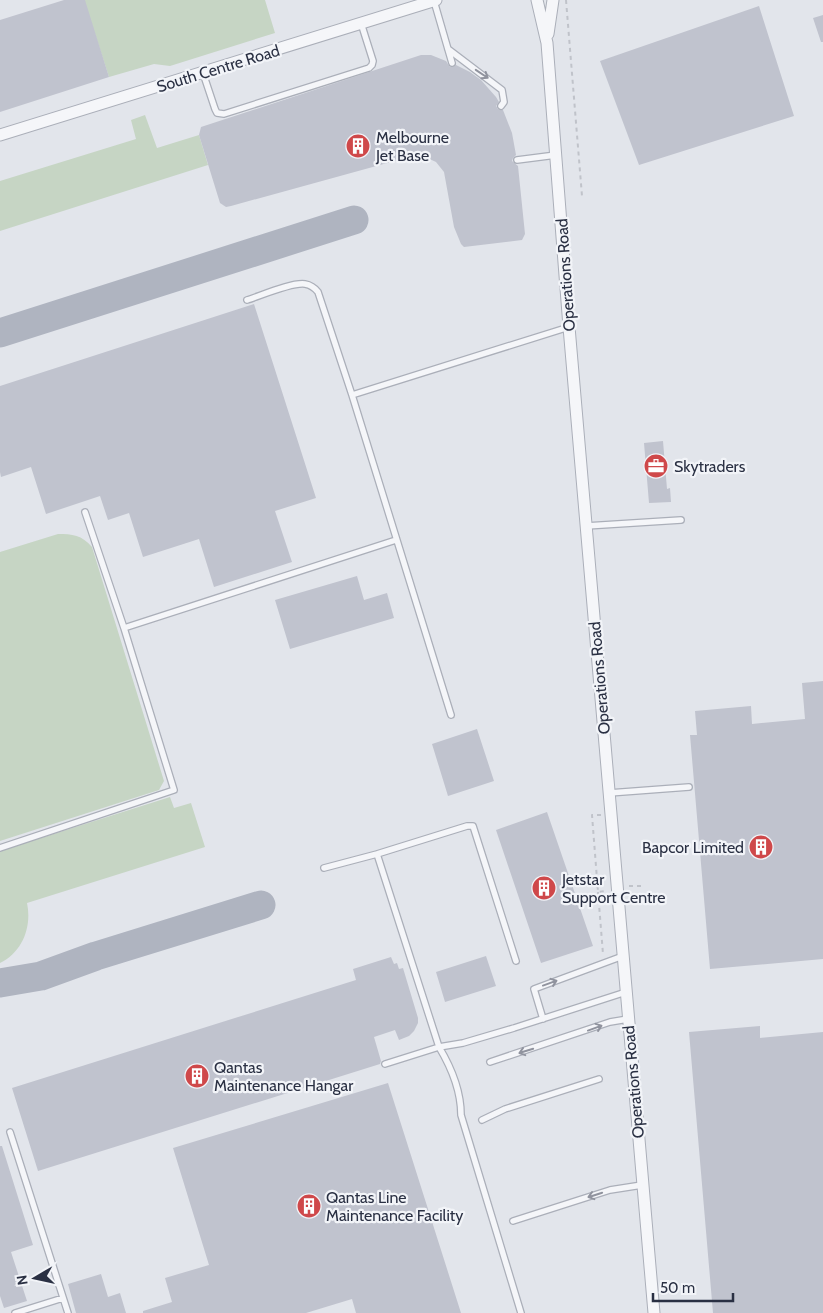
<svg xmlns="http://www.w3.org/2000/svg" width="823" height="1313" font-family="Cabin,sans-serif">
<style>
.green{fill:#c6d5c4}
.lines{fill:none;stroke-linecap:round;stroke-linejoin:round}
.taxiway{stroke:#afb4c0;stroke-width:29}
.building{fill:#c0c3ce}
.service-casing{stroke:#abafb9;stroke-width:8}
.minor-casing{stroke:#abafb9;stroke-width:13}
.path{stroke:#c0c3ca;stroke-width:2;stroke-dasharray:4 4;stroke-linecap:butt}
.service{stroke:#f5f6f9;stroke-width:5.5}
.minor{stroke:#f5f6f9;stroke-width:11}
.oneway{stroke:#90939e}
.labels{text-anchor:middle;stroke-width:4.5;stroke-linejoin:round;paint-order:stroke}
.street-label{font-size:16px;fill:#2a3043;stroke:#f2f4f8}
.poi-label{font-size:16px;fill:#2a3043;stroke:#f2f4f8;text-anchor:start}
</style>
<rect width="100%" height="100%" fill="#e2e5eb"/>
<!-- green -->
<path class="green" d="M84,0H265L275,33L170,66L154,64L109,77Z
M145,115L157,148L199,135L208,165L0,231V181L136,139L131,120Z
M58,534C72,534 82,535 92,547L164,781L159,790L0,841V552Z
M170,797L174,808L191,803L205,847L27,903C32,926 23,952 0,963V851Z"/>
<g class="lines">
<!-- taxiway -->
<path class="taxiway" d="M0,333L354,220
M0,983L41,976L96,956L261,905"/>
</g>
<!-- building -->
<path class="building" d="M64,0H85L109,77L0,112V20Z
M759,6L794,116L639,165L600,61Z
M823,15V42H821L813,18Z
M421,55H431L446,61L450,67L456,65L470,72L481,80L496,97L499,102L496,106L498,109L503,110L512,133L516,155L513,158L512,161L518,166L525,234L522,240L464,247L461,244L454,227L444,172L436,162L423,156L409,157L231,206L226,207L220,203L199,135L201,127Z
M254,304L316,498L275,511L292,562L214,587L199,539L143,557L129,513L108,520L100,496L46,514L31,467L1,477L0,472V386Z
M663,441L667,489L670,488L671,502L649,503L644,443Z
M357,576L364,600L387,593L394,618L290,649L275,600Z
M823,681V959L710,969L690,735H697L695,711L751,706L752,724L805,719L802,683Z
M477,729L494,781L448,796L432,744Z
M547,812L593,946L541,963L496,830Z
M486,956L496,986L445,1002L436,972Z
M391,957L394,964L397,963L399,969L403,968L418,1018V1023L414,1031L409,1036L399,1040L395,1030L374,1037L381,1061L380,1064L38,1171L12,1088L356,980L353,969Z
M760,1026V1038L823,1032V1313H713L689,1032Z
M388,1083L461,1313H356L352,1299L306,1313H143V1311L172,1302L165,1278L209,1265L173,1148Z
M0,1146H2L33,1245L11,1252L27,1301L4,1308L0,1296Z
M101,1274L108,1297L120,1293L126,1313H76L68,1284Z"/>
<g class="lines">
<defs>
<path id="service" d="M434,1L452,63
M448,49L502,90L504,102L501,106
M203,73L215,109L217,113L224,114L369,68L372,65L373,61L361,23
M517,160L556,155
M247,300C260,296 292,282 305,284C311,285 314,287 318,292L352,395L451,715
M352,395L569,327
M586,526L681,520
M124,628L396,540
M609,793L689,787
M0,848L174,790L124,628L85,512
M377,854L439,1047C451,1067 461,1092 461,1115L521,1313
M324,868L377,854L467,826H473L516,961
M543,1019L534,989L623,956
M490,1062L610,1022L628,1019
M385,1064L439,1047L463,1043L514,1028L626,992
M482,1120L505,1109L599,1079
M10,1132L68,1313
M513,1221L610,1190L642,1185
M15,1313L63,1298"/>
<path id="minor" d="M537,0L547,43L569,327L654,1313
M548,34L553,0
M0,135L436,0"/>
</defs>
<!-- service casing -->
<use href="#service" class="service-casing"/>
<!-- minor casing -->
<use href="#minor" class="minor-casing"/>
<!-- path -->
<path class="path" d="M566,0L582,196
M601,815H592L598,892L607,891
M629,886H643
M598,892L603,954"/>
<!-- service -->
<use href="#service" class="service"/>
<!-- minor -->
<use href="#minor" class="minor"/>
</g>
<!-- one-way arrows -->
<defs><path id="oneway-shaft" d="M-6 0H5M1.5-3L5.5 0L1.5 3" fill="none" stroke-width="1.6" stroke-linecap="round" stroke-linejoin="round" transform="scale(1.25)"/></defs>
<g class="oneway">
<use href="#oneway-shaft" transform="translate(482 74) rotate(34)"/>
<use href="#oneway-shaft" transform="translate(550 983) rotate(-20)"/>
<use href="#oneway-shaft" transform="translate(595 1028) rotate(-20)"/>
<use href="#oneway-shaft" transform="translate(526 1051) rotate(163)"/>
<use href="#oneway-shaft" transform="translate(595 1195) rotate(162)"/>
</g>
<!-- icons -->
<defs>
<symbol id="building-disc" viewBox="-11 -11 22 22"><circle r="9.5" fill="#cf484a" stroke="#f2f4f8"/><path d="M-4-6H4V6H1V3H-1V6H-4ZM-2.5-4.3h1.7v1.8h-1.7ZM.8-4.3h1.7v1.8H.8ZM-2.5-1h1.7V.8h-1.7ZM.8-1h1.7V.8H.8Z" fill="#fff"/></symbol>
<symbol id="office-disc" viewBox="-11 -11 22 22"><circle r="9.5" fill="#cf484a" stroke="#f2f4f8"/><path d="M-6-3h4V-5.5h4V-3h4V5H-6ZM-1-4.5V-3h2v-1.5ZM-6 0V1H6V0Z" fill="#fff"/></symbol>
</defs>
<g fill-rule="evenodd">
<use href="#building-disc" x="344" y="132" width="28" height="28"/>
<use href="#office-disc" x="642" y="452" width="28" height="28"/>
<use href="#building-disc" x="747" y="833" width="28" height="28"/>
<use href="#building-disc" x="530" y="874" width="28" height="28"/>
<use href="#building-disc" x="183" y="1062" width="28" height="28"/>
<use href="#building-disc" x="295" y="1192" width="28" height="28"/>
</g>
<g class="labels">
<!-- street labels -->
<g class="street-label">
<text transform="translate(218 68) rotate(-17)" y="6">South Centre Road</text>
<text transform="translate(565 275) rotate(-94)" y="6">Operations Road</text>
<text transform="translate(599 678) rotate(-95)" y="6">Operations Road</text>
<text transform="translate(633 1082) rotate(-95)" y="6">Operations Road</text>
</g>
<!-- poi labels -->
<g class="poi-label">
<text x="376" y="143">Melbourne<tspan x="376" dy="18">Jet Base</tspan></text>
<text x="674" y="472">Skytraders</text>
<text x="744" y="853" text-anchor="end">Bapcor Limited</text>
<text x="562" y="885">Jetstar<tspan x="562" dy="18">Support Centre</tspan></text>
<text x="214" y="1073">Qantas<tspan x="214" dy="18">Maintenance Hangar</tspan></text>
<text x="326" y="1203">Qantas Line<tspan x="326" dy="18">Maintenance Facility</tspan></text>
</g>
</g>
<!-- north arrow -->
<g transform="translate(35 1278) rotate(261)" stroke="#f2f4f8" stroke-width="4" paint-order="stroke">
<path d="M0-4L9 19L0 12L-9 19Z" fill="#2a3043"/>
<text y="-8" font-size="14" font-weight="bold" text-anchor="middle" fill="#2a3043">N</text>
</g>
<!-- scale -->
<path d="M653 1293v8h80v-8" fill="none" stroke="#2a3043" stroke-width="2.5"/>
<text x="660" y="1293" font-size="15" fill="#2a3043" stroke="#f2f4f8" stroke-width="4" paint-order="stroke">50 m</text>
</svg>
